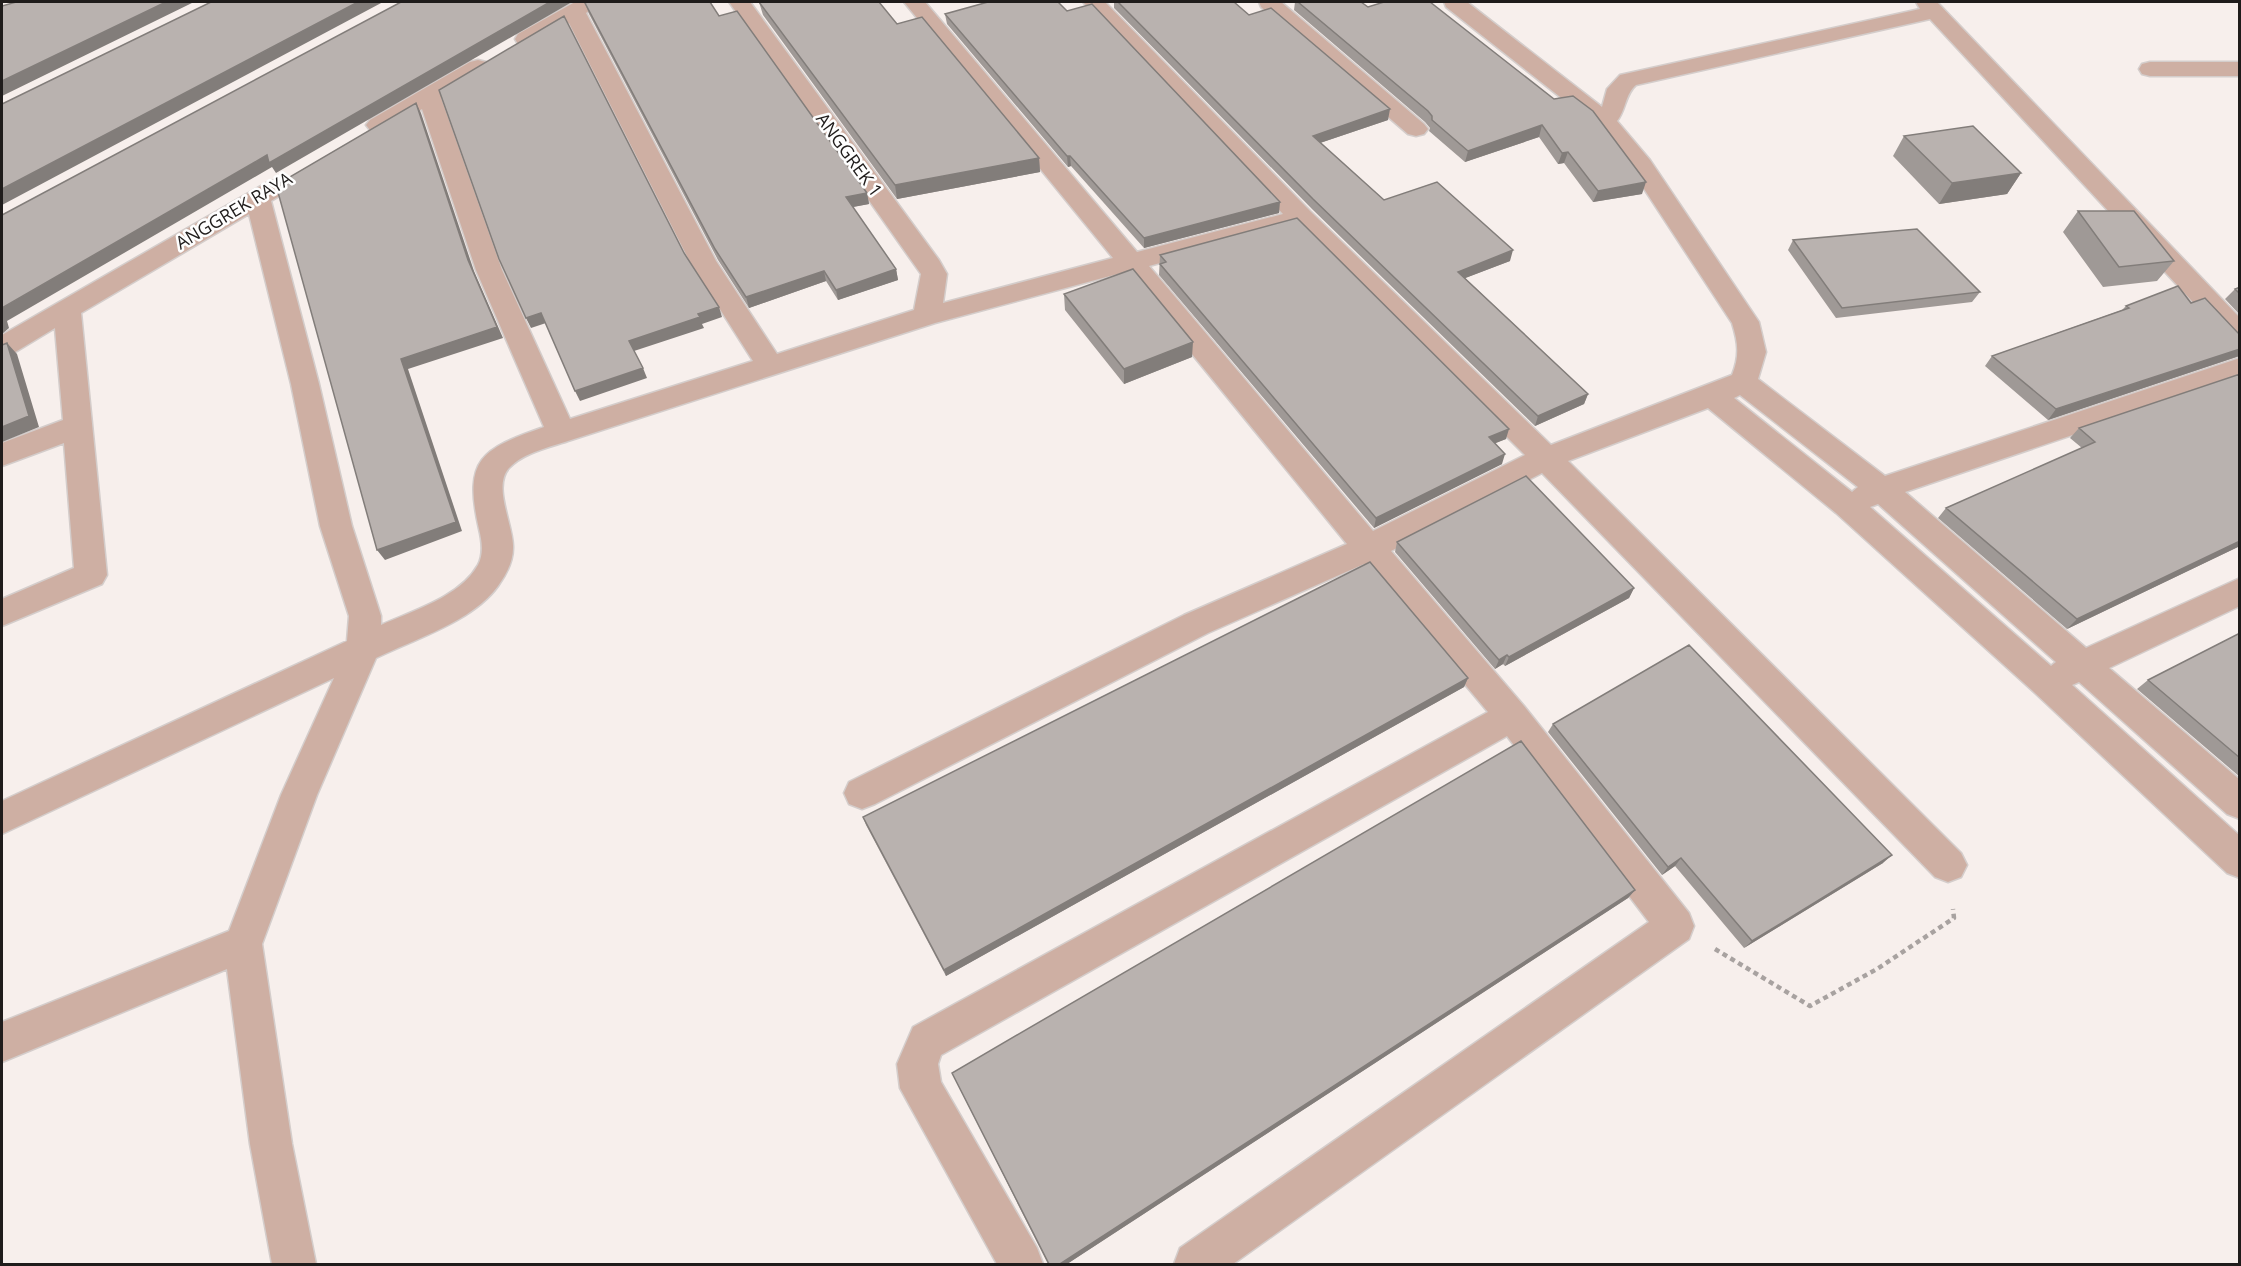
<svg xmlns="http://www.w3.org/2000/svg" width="2241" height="1266" font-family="'Open Sans',sans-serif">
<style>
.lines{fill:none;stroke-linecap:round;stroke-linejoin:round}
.minor-casing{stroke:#d4cdcb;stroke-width:3}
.path{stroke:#a8a2a0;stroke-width:4.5;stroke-dasharray:5 4;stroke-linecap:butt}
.minor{fill:#ceafa3;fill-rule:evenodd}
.wall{fill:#9f9996}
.shaded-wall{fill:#827d7a}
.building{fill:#b9b2af;stroke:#827d7a;stroke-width:1.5}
.labels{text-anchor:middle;stroke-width:5;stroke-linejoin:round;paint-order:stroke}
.far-street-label{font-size:18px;fill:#1f1c1b;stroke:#fefefe}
</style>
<rect width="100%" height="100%" fill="#f7efec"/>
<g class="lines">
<defs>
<path id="minor" d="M575,2H600L586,13L716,261L777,354L914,310L921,274L729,2H750L939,260L947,274L943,303L1113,258L904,2H925L1137,252L1283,214L1083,2H1105L1310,211L1551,445L1732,375C1740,356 1738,342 1732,323L1631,169L1597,126L1446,7L1444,2H1467L1602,107L1607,89L1620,75L1920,9L1916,2H1937L2240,318V344L2230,342L1930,19L1636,85C1625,94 1626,110 1617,121L1650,160L1759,322L1766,352L1758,379L1885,476L2240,358V378L1905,492L2086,648L2240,578V606L2109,668L2240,780V819L2227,814L2079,682L2072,685L2240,836V878L2227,873L2035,693L1836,513L1708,408L1568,461L1961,853L1967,865L1961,877L1948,882L1935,877L1542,473L1391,551L1524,706L1689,913L1694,926L1689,939L1233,1264H1174L1180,1248L1649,922L1507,736L941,1055L938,1064L941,1082L1037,1248L1043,1264H997L900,1088L897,1064L913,1027L1488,712L1364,564L1208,633L875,804L862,809L849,804L844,793L849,782L1184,615L1347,544L1125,272L935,323L571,440C551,447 524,452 509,468C492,487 514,526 513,548C513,562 506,575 498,586C473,621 415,639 376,658L317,795L262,944L292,1144L316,1264H272L250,1144L227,969L2,1062V1022L229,931L281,795L334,678L2,834V801L347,641L349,616L320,526L291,384L249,214L81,313L107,575L102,584L2,626V599L74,568L64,443L2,466V443L63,420L55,328L12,354L2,357V335L266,183L275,180L284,183L287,188L284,193L271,201L319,384L352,526L381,616V625C412,611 460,597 478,565C484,554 482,541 479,529C463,459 481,449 544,427L476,270L422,109C406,118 388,135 370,130L366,125L370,120L470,62L478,60L486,62L489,67L486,72L441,98L502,270L570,419L753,361L690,262L569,23C554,32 536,48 518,44L515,39L518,34ZM1296,226L1525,455L1373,531L1149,266ZM1740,395L1858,487L1852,492L1734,398ZM1878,504L2056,662L2051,666L1870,507Z
M1259,2H1281L1424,124L1428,129L1424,134L1416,136L1408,134L1261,7Z
M2150,62H2240V76H2150L2142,74L2139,69L2142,64Z"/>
</defs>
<!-- minor casing -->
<use href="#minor" class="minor-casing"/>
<!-- path -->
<path class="path" d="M1715,949L1810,1006L1877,969L1954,918L1953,909"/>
<!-- minor -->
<use href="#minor" class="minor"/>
</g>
<!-- wall -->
<path class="wall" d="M759,2L897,24L1039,158L1040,172L897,199L763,15Z
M1114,2H1234L1249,15L1388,120L1320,143L1384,200L1510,261L1465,278L1588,394L1584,404L1535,426L1312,209L1114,8Z
M1295,2H1361L1368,7L1384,2L1642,194L1593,202L1564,163L1558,164L1539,137L1465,162L1429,131L1430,128L1425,122L1294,10Z
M585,3L719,16L867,193L869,204L852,207L896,269L898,280L838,300L826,281L749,308L718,260L589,14Z
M1067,11L1279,213L1144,248L1071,166L1068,167L947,24L945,14Z
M1904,136L2021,173L2007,194L1939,204L1893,156Z
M2078,211L2174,261L2157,281L2103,287L2063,232Z
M1793,240L1980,292L1972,302L1836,318L1788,250Z
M1160,255L1506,439L1495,443L1502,464L1374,528L1159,275Z
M2240,287V315L2225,299L2235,289Z
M1064,294L1192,357L1124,384L1065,310Z
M2191,303L2240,334V356L2048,420L1985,366L1992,356L2122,310L2126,306Z
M2079,428L2240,546L2067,629L1938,518L1946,508L2082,448L2070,438Z
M1397,542L1634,588L1629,598L1505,666L1503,664L1495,669L1395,552Z
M2240,633V777L2137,689L2148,680Z
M1468,678L1464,687L946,976L866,825L863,817Z
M1553,724L1883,863L1744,948L1675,866L1662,875L1548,732Z
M1635,890L1628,898L1067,1264H1048L952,1073Z"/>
<!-- shaded-wall -->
<path class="shaded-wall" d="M166,2H194L2,96V81Z
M358,2H383L2,205V189Z
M550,2H572L276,173L272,167L7,321L9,328L2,334V308L267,155Z
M416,103L421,113L474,271L503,338L408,369L462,531L385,560L377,550L401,359Z
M1390,109L1388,120L1311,146L1313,136Z
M1542,125L1539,137L1465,162L1468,151Z
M1568,152L1564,163L1558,164L1562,153Z
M1067,156H1070L1071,166L1068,167Z
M1039,158L1040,172L897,199L895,185Z
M2021,173L2007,194L1939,204L1952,183Z
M1646,182L1642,194L1593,202L1598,191Z
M867,193L869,204L848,208L846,197Z
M1280,202L1279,213L1144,248V238Z
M1513,250L1510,261L1455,282L1458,272Z
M896,269L898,280L838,300L836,290Z
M824,271L826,281L749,308L746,297Z
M719,307L722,317L702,324L704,328L634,351L629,341L698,314Z
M541,313L546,323L531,328L526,318Z
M1193,342L1192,357L1124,384V369Z
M7,343L17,354L39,427L2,442V427Z
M2240,349L2239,356L2048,420L2056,409Z
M643,368L647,378L580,401L575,391Z
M1588,394L1584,404L1535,426L1538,416Z
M1509,429L1506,439L1486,447L1489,437Z
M1505,454L1502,464L1374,528L1376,518Z
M2240,541V546L2067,629L2077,619Z
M1634,588L1629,598L1505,666L1509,657Z
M1507,655L1503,664L1495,669L1499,660Z
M1468,678L1464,687L946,976L944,970Z
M1892,855L1883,863L1744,948L1752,941Z
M1681,858L1675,866L1662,875L1668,867Z
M1635,890L1628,898L1067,1264H1060Z"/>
<!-- building -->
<path class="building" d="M16,2H166L2,81V6Z
M211,2H358L2,189V104Z
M401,2H550L269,163L267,155L2,308V215Z
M587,2H710L719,16L737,11L867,193L846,197L896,269L836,290L824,271L746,297L715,249L585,3Z
M759,2H879L897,24L922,17L1039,158L895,185Z
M988,2H1058L1067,11L1092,4L1280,202L1144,238L1070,156H1067L945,14Z
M1118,2H1234L1249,15L1271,8L1390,109L1313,136L1384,200L1437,182L1513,250L1458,272L1588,394L1538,416L1313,199Z
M1298,2H1361L1368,7L1384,2H1430L1554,99L1573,96L1593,111L1646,182L1598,191L1568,152L1562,153L1542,125L1468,151L1432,120V116L1428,111Z
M564,16L684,253L719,307L698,314L700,317L629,341L643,368L575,391L541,313L526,318L499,259L439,90Z
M416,103L468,260L497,327L401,359L456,522L377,550L276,185Z
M1973,126L2021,173L1952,183L1904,136Z
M2078,211H2134L2174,261L2119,267Z
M1297,218L1509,429L1489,437L1505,454L1376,518L1160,264L1166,262L1160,255Z
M1917,229L1980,292L1842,308L1793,240Z
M1133,269L1193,342L1124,369L1064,294Z
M2178,286L2191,303L2205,298L2238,333L2240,334V349L2056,409L1992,356L2129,308L2126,306Z
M2240,287V294L2235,289Z
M7,343L29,416L2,427V345Z
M2240,374V541L2077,619L1946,508L2095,442L2079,428Z
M1526,476L1634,588L1509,657L1507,655L1499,660L1397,542Z
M1370,562L1468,678L944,970L863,817Z
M2240,633V758L2148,680Z
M1689,645L1892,855L1752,941L1681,858L1668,867L1553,724Z
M1521,741L1635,890L1060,1264H1049L952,1073Z"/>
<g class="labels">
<!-- far-street labels -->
<g class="far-street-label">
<text transform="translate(849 155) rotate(54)" y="6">ANGGREK 1</text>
<text transform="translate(234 211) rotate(-31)" y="6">ANGGREK RAYA</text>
</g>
</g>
<!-- border -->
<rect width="2241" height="1266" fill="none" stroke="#1f1c1b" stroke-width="6"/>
</svg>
